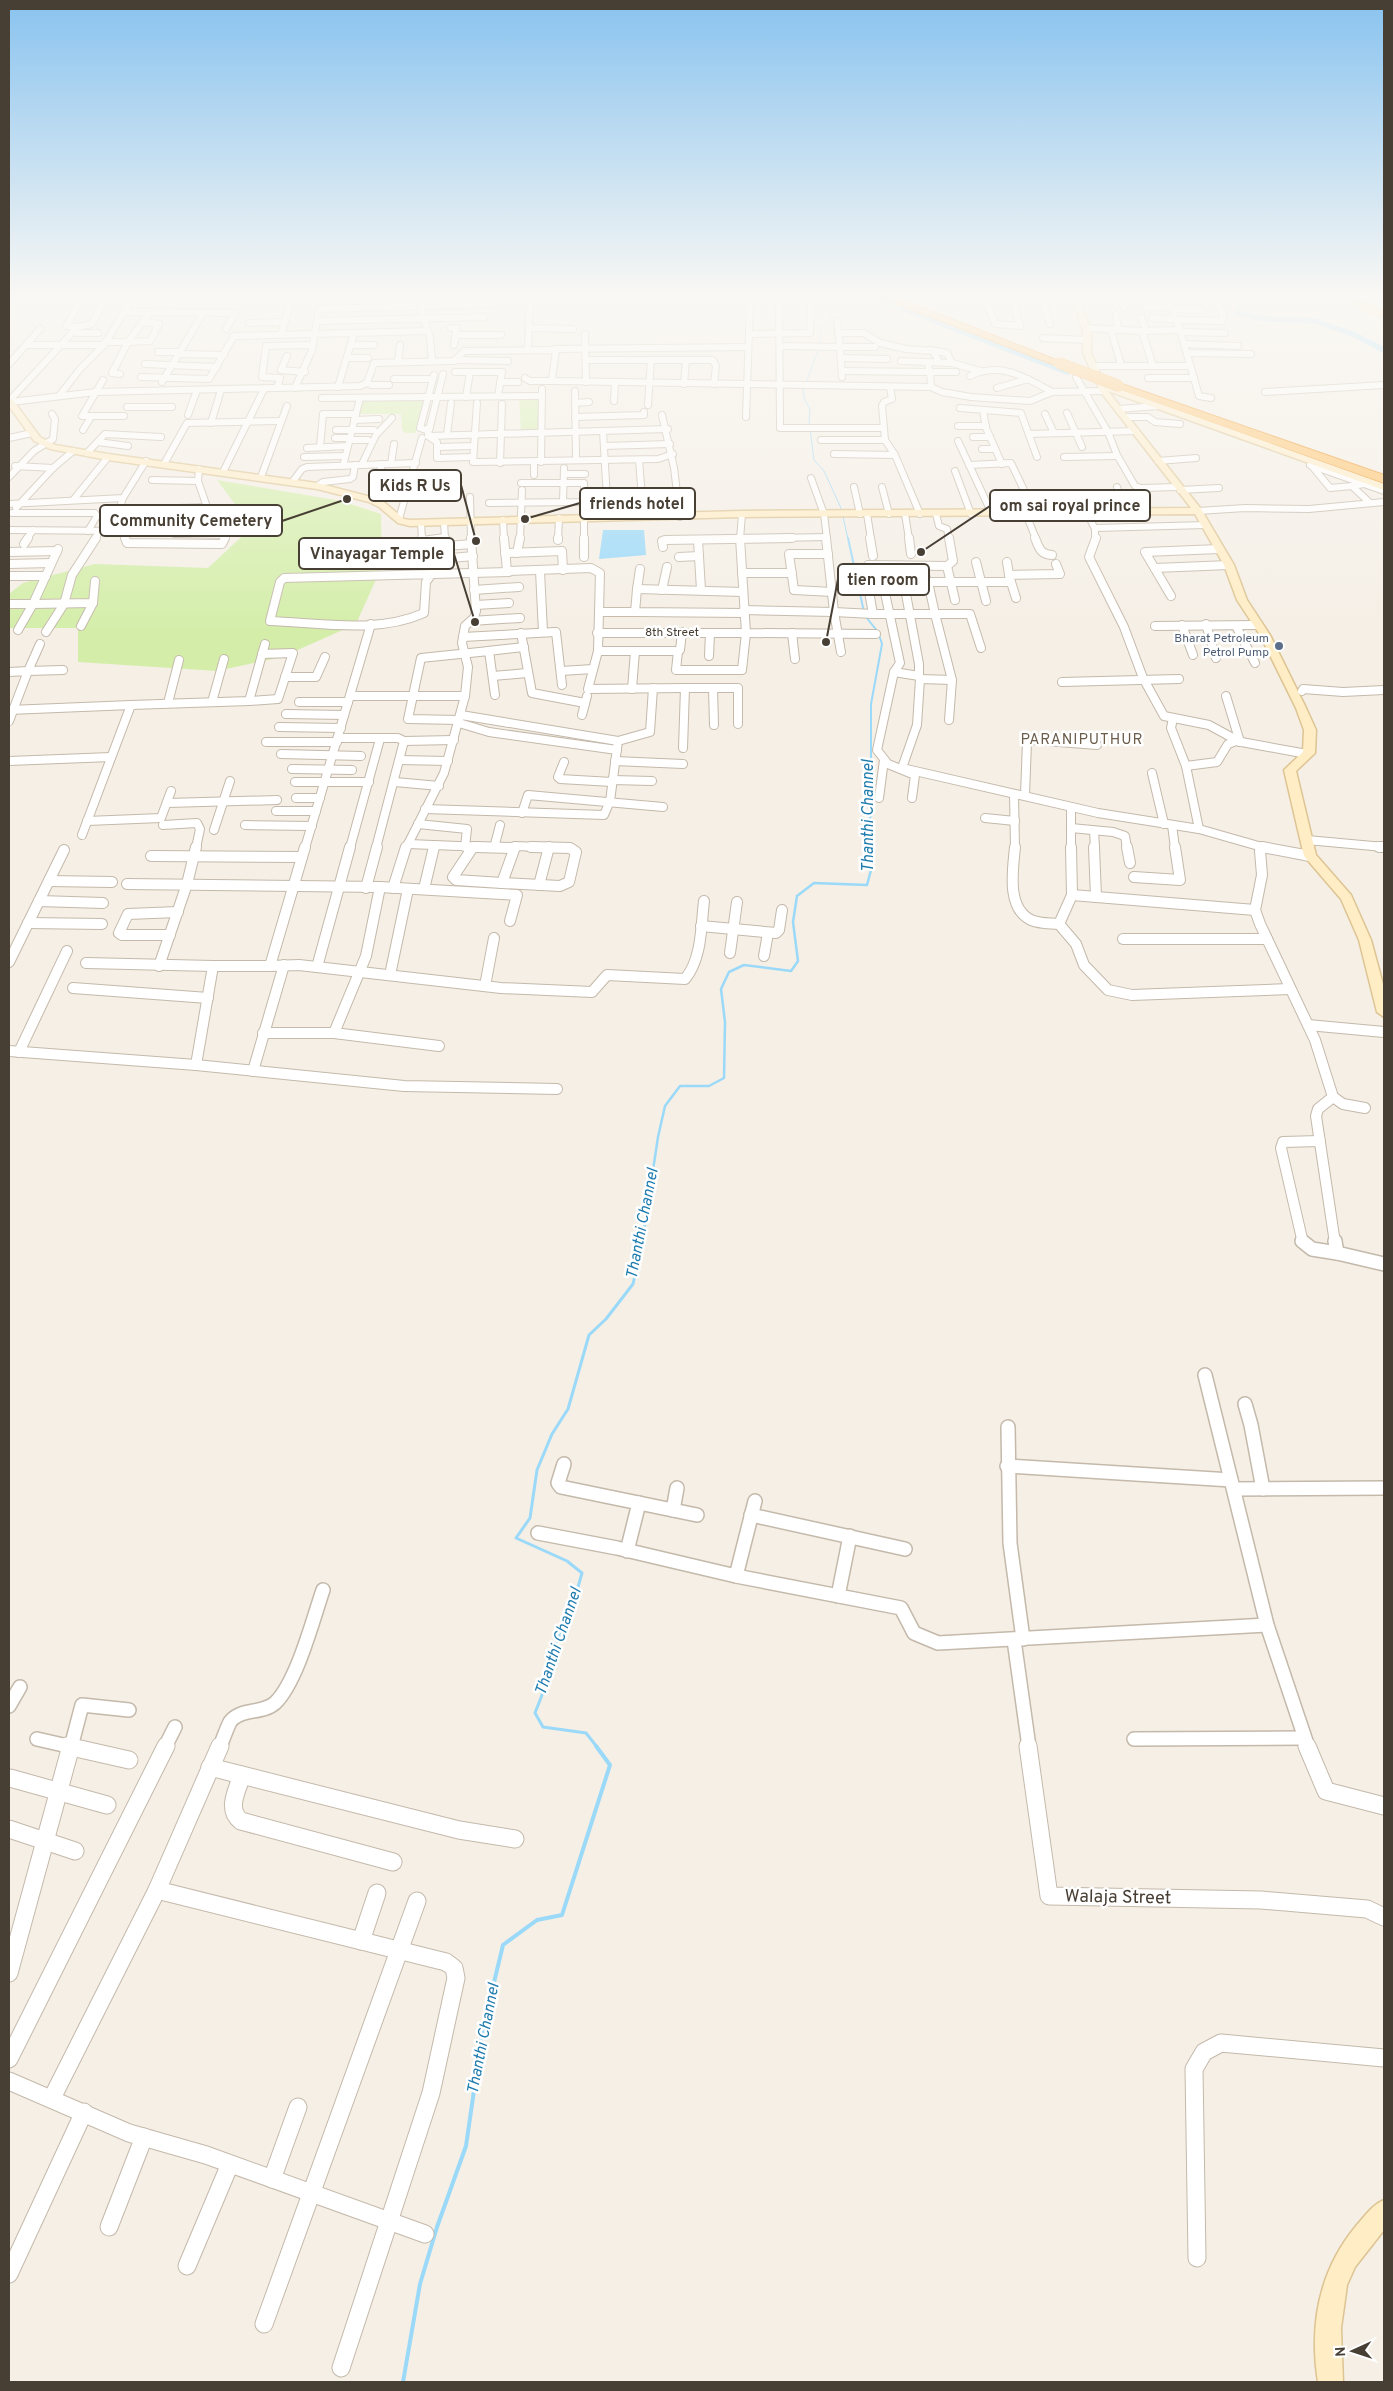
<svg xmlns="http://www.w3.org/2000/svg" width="1393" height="2391" viewBox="0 0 1393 2391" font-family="Overpass,sans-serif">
  <rect width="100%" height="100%" fill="#f5efe6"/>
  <g fill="#d4eeaa">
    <path d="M519,397L539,398V430L521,432Z"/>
    <path d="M362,400H424L415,433H406L402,430L401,414H359Z"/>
    <path d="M217,480L341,501L343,498L350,497L353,500L347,503L381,514L382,566L356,624L282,657L217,671L78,662V628H9V594L23,583L95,564L208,568L252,527Z"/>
  </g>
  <path fill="#9bd9f9" d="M603,530H644L646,555L599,559Z"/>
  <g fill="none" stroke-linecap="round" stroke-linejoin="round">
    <path stroke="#9bd9f9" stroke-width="1" d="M833,296L830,321L822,327L818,350L803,391L805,400L810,409L809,421L814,460L824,471L841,508L848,539"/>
    <g stroke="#9bd9f9" stroke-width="2">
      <path d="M848,538L864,612"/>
      <path d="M866,617L878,632L882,644L871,704V813L866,841L867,848"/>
    </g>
    <path stroke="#9bd9f9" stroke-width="2.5" d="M642,1243L658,1137L665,1106L680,1086H709L724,1078L725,1022L721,989L729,972L744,965L791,971L798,961L793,922L797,896L814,883L867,885L871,870L867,847"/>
    <path stroke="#9bd9f9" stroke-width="3" d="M597,1747L586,1733L543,1727L535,1713L542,1695L551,1654L572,1608L582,1573L567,1561L516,1538L530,1518L537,1470L552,1434L568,1409L589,1335L606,1319L633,1284L643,1241"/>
    <path stroke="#9bd9f9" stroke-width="4" d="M403,2382L420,2284L437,2227L466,2146L483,2028L503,1945L537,1920L562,1915L610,1765L596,1746"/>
    <g stroke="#9bd9f9" stroke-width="5.5">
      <path d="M870,296L1067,372"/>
      <path d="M1239,296L1238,313L1265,319L1315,321L1355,335L1384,350"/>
    </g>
    <defs>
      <g id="street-far4">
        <path d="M416,296L430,337L432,361"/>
        <path d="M779,296L780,428H883"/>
        <path d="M963,296L966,305"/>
        <path d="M984,296L995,324L1020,326L1011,296"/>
        <path d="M1041,296L1050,324"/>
        <path d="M1121,296L1124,308"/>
        <path d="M1167,296L1180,330L1199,396L1211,398"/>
        <path d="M1168,299H1187L1186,296"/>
        <path d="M1145,307L1170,308"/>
        <path d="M1171,309L1202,310"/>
        <path d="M123,312H150"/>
        <path d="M1116,315L1118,330"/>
        <path d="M1141,317L1146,330"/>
        <path d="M1152,318L1175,319"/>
        <path d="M1175,320L1222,321L1223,314L1215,296"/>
        <path d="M318,321L484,317"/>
        <path d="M249,323L284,322"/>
        <path d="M77,327L92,324L101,307"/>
        <path d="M451,328H457L454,345"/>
        <path d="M529,328L573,329"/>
        <path d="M1086,328L1142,331L1180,330"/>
        <path d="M1111,330L1121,365"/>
        <path d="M1142,331L1153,366"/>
        <path d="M1180,332L1225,333"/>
        <path d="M77,333H98"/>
        <path d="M838,333H864L880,343L906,349L933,351L939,362"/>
        <path d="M585,334L586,382"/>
        <path d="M749,334L810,333L811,297"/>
        <path d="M281,335L292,296"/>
        <path d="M456,335H501"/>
        <path d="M1043,338L1087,340"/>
        <path d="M105,342H128L150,312L235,313L226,329"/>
        <path d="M1184,344L1238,346"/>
        <path d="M27,345H61L77,327L66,326L82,299"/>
        <path d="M351,345H374"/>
        <path d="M781,346L840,347L837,321"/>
        <path d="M528,349L530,296"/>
        <path d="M555,349L748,347"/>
        <path d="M930,350L947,353L952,363"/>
        <path d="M158,352H180"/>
        <path d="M1187,353L1251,354"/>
        <path d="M179,354L224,355"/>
        <path d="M287,356L281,370L305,372"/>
        <path d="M347,358H368"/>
        <path d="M842,358L887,359"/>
        <path d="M457,360L508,361"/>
        <path d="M586,360H713L716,366L714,384"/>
        <path d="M901,361L952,363L980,371"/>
        <path d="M398,362L400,345"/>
        <path d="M9,364L40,329"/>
        <path d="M145,364L217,367"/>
        <path d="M928,365L930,372H956"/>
        <path d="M1092,366H1191"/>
        <path d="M842,371L930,372L931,387"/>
        <path d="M455,372H502L498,396"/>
        <path d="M120,374L112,373L128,342L150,341L159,324L143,322"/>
        <path d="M970,376C1000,361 1025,377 1052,392"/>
        <path d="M141,377L209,379L234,336L428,331"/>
        <path d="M842,377L840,347H875"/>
        <path d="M1076,377L1108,432L1117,455L1135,486L1141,488L1177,487"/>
        <path d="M525,378L530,381H555"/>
        <path d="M1148,378H1194"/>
        <path d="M394,379H433"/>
        <path d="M103,380L82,416H124"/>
        <path d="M162,382L203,313"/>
        <path d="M500,382H518"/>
        <path d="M684,384L686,360"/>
        <path d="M371,385H389"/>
        <path d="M338,387L354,333"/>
        <path d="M890,387L892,399L884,402L882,406L885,440L895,455L920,514"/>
        <path d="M277,388L280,378L262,377L266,346L311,345"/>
        <path d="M295,388L312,350L319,309L496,304L503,301V296"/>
        <path d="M997,388L1028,379"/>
        <path d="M575,391L576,456"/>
        <path d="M1265,392L1384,385"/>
        <path d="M59,396L80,369L104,345L134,296"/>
        <path d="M466,397L470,372"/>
        <path d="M322,398L542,396"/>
        <path d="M9,401L61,345H104"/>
        <path d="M614,401L615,382"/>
        <path d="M11,402L96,392L360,386L367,383L374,363L454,361L464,351L556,350L552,379L555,381L931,387L942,392L971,397L1030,401L1052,392L1104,391"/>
        <path d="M477,403L473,462L658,459L673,454"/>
        <path d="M575,403L589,402"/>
        <path d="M648,405L651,360"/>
        <path d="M127,407H172"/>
        <path d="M960,408L1021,413L1037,457"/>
        <path d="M1119,409L1157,406"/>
        <path d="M983,410L986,428L1002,464"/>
        <path d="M1067,413L1082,447"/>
        <path d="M1045,414L1054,433"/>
        <path d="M188,415L197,390"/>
        <path d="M662,415L674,468L680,517"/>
        <path d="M575,417L644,415V412"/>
        <path d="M746,417L750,302"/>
        <path d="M1126,417H1148L1155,422L1180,424"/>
        <path d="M354,420L379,419"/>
        <path d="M211,423L221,390"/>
        <path d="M958,426H986"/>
        <path d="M430,427L426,430L420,428L434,375"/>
        <path d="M83,430L91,417"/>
        <path d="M336,430H374"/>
        <path d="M603,431L607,499"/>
        <path d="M428,434L443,374"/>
        <path d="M1029,434L1136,431"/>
        <path d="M447,435L451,403"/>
        <path d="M428,436L668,429"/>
        <path d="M428,436L437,442V458L473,457"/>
        <path d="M973,437H990"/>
        <path d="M9,438L32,433"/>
        <path d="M335,438H350"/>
        <path d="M349,440H368"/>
        <path d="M821,440H885"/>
        <path d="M958,441L992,514"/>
        <path d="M98,442L128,446"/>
        <path d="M604,446L670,444"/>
        <path d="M320,447L323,414H356"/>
        <path d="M438,447L473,446"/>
        <path d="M307,448L348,446"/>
        <path d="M982,449H995"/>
        <path d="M87,453L105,434L161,437"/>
        <path d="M834,454L895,455"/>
        <path d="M304,457L345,456"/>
        <path d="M1064,457L1117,456"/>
        <path d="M639,460L642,498"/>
        <path d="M1158,461L1196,458"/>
        <path d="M534,462V475"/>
        <path d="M541,462L542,389"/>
        <path d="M500,463L502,404"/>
        <path d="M164,464L187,423L280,421"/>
        <path d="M362,464L376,435L392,418"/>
        <path d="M391,464L394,444"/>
        <path d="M969,465L1011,463L1035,513"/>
        <path d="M1310,465L1364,484L1352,486L1370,503"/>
        <path d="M15,466L53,468"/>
        <path d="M343,466L360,398"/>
        <path d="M1312,466L1330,488L1352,486"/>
        <path d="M199,469L198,481L207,507L231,523L224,539"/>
        <path d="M955,471L971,514"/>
        <path d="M223,472L264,389"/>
        <path d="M564,474H585"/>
        <path d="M9,477L34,451L53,439L55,419L52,414"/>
        <path d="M261,477L287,406"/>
        <path d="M811,478L824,514L827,539"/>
        <path d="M152,480L198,481"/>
        <path d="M293,481L302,469L307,467L416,463"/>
        <path d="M1364,484L1384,491"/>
        <path d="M317,486L323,482L350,479L353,477L355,465"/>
        <path d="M854,487L860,514"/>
        <path d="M882,487L889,514"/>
        <path d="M1117,487L1127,512"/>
        <path d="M376,489H409"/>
        <path d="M1180,490L1219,488"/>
        <path d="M470,497L471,539"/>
        <path d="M123,498L119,510L207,507"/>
        <path d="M74,499L108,457"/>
        <path d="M593,499L679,496"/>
        <path d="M372,500L382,464"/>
        <path d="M563,502L564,468"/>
        <path d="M489,503L580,502L584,499V483H521"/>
        <path d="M9,504L123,498L146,461"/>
        <path d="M16,508L53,468L73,451"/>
        <path d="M1198,511L1245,508L1309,509L1384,502"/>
        <path d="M12,513H95L97,516L88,531"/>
        <path d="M1087,513L1095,529V539"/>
        <path d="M867,514L871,539"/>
        <path d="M905,514L909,539"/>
        <path d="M936,514L939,526L947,529L949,539"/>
        <path d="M1026,514L1036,539"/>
        <path d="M200,519H223"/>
        <path d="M399,519L422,438"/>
        <path d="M584,519V539"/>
        <path d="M503,520L504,539"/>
        <path d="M444,522L445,539"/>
        <path d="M421,523L422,539"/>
        <path d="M1095,528L1206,525"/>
        <path d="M9,530L122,531L176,524"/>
        <path d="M122,531L125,539"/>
        <path d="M175,534L226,535"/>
        <path d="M27,539L33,530"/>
        <path d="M95,539L100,531"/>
        <path d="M520,539L522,490"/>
        <path d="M558,539L559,518"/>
        <path d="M725,539L826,537"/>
        <path d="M740,539L742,514"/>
      </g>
      <g id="street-far3">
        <path d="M125,538L127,543L222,544L225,538"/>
        <path d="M422,538V541L445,538"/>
        <path d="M504,538L507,571L591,568L600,573L598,651L588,689L685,688"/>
        <path d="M584,538V557"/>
        <path d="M740,538L746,633L876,634"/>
        <path d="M826,538L834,612L873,614L868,586"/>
        <path d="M870,538L873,556"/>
        <path d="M909,538L911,554"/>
        <path d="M1035,538C1039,548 1040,554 1052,555"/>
        <path d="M1096,538L1089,557L1124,627L1143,678L1164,716L1209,725L1240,742"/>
        <path d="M558,540V538"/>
        <path d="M698,540L701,590"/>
        <path d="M24,544L28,538"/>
        <path d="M434,547L472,544"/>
        <path d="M663,547L662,541L665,540L792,538"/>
        <path d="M9,552L57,551"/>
        <path d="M505,553L562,551L563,570"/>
        <path d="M517,553L520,538"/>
        <path d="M828,554H789L794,590L833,592"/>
        <path d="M679,557L699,556"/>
        <path d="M430,560L473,556"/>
        <path d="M976,562L986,601"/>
        <path d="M1007,562L1009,575"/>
        <path d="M9,564L51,563"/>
        <path d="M868,565L947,566L955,600"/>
        <path d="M947,566L953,561L949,538"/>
        <path d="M1155,568L1229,565"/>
        <path d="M540,571L543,632"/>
        <path d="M742,573H792"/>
        <path d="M431,575L426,582L424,613C377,634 320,623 270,621L280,582L284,578L509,572"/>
        <path d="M9,576H46"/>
        <path d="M904,577H884L882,579L900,663L894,672L919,676L920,679"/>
        <path d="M1011,582L1016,598"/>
        <path d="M637,589L640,569"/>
        <path d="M474,590L519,587"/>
        <path d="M662,590L667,567"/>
        <path d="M743,592L637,589L635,612L744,613"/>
        <path d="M1171,596L1145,552L1219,549"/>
        <path d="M9,604H33L58,549"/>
        <path d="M476,605L509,603"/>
        <path d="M744,610L834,612L841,652"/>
        <path d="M599,612H635"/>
        <path d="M873,614H935L928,582H1011L1009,575L1060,574L1056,564"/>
        <path d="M471,621L520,618"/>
        <path d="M1206,624L1216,658"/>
        <path d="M1182,625L1193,655"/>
        <path d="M81,626L93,603"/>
        <path d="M1155,626L1256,625"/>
        <path d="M1236,626L1255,663"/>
        <path d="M18,630L33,604L93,603L95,581"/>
        <path d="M46,632L64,604L72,575L96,538"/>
        <path d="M521,633L532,693L585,703"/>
        <path d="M597,633H746L742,670H676L678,651"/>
        <path d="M792,633L795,659"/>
        <path d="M463,637L556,632L562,685"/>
        <path d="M40,644L28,671L63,670"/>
        <path d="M981,648L970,614H935L952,680L920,679L917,725L902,768L1098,813L1199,829L1262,847"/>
        <path d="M488,651L524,647"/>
        <path d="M598,651H678L680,650L682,632"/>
        <path d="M709,656L710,633"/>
        <path d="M561,671L593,669"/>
        <path d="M9,672L28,671L9,721"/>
        <path d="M894,672L877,750L888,764L915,775L912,798"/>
        <path d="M493,676L527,673"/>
        <path d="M919,676V664L903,578L925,576L928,582"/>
        <path d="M285,677H316L325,657"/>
        <path d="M1062,682L1179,679"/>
        <path d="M713,688L714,725"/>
        <path d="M632,689L635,651"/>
        <path d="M1302,691L1303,689L1343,692L1384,690"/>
        <path d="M350,696H465"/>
        <path d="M1226,696L1240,742"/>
        <path d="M249,701L278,699L293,653L262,654"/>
        <path d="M212,702L224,659"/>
        <path d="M299,702H348"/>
        <path d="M168,703L179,660"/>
        <path d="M131,705L249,701L265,644"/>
        <path d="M9,710L131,705L82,835"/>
        <path d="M286,714L344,715"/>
        <path d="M461,715L618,741"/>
        <path d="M582,715L587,696"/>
        <path d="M1173,718L1171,728L1186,766L1199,829"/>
        <path d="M459,720L408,719L421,658L489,651L495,695"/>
        <path d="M949,720L952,680"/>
        <path d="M459,723L489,732L617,750"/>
        <path d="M279,727L341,728"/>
        <path d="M338,738H398L404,741L376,848"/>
        <path d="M404,741L454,740"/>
        <path d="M266,742H337"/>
        <path d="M683,748L685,688H738V724"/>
        <path d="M281,754L361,756"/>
        <path d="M400,760L448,761"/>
        <path d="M9,761L111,757"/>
        <path d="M615,761L683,764"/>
        <path d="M564,762L558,777L560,779L612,782"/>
        <path d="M1186,766L1217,762L1228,744L1236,741L1307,754"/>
        <path d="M292,769L352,770"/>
        <path d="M1152,773L1164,824"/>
        <path d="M612,780L652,781"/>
        <path d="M295,782H369"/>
        <path d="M395,782L439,786"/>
        <path d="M1014,794L1015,848"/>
        <path d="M1025,795L1027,742L1033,740L1097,745"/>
        <path d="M296,798H320"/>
        <path d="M879,798L884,760"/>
        <path d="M167,803L277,800"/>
        <path d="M1071,807V848"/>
        <path d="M425,809L604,815L610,801L618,741L650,732L653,688"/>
        <path d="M276,811H316"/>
        <path d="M522,813L528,795L663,807"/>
        <path d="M985,818L1015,821"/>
        <path d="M87,821L161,818L171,791"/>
        <path d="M418,824L467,829L465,847"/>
        <path d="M163,825L197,823L200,829L196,848"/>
        <path d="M245,825L312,826"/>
        <path d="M1172,825L1175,848"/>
        <path d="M1071,828L1113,832L1125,836L1127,848"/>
        <path d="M214,830L230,781"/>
        <path d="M1094,831L1095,848"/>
        <path d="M1307,840L1384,847"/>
        <path d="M408,844L509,848"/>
        <path d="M305,848L371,624"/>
        <path d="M350,848L380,739"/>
        <path d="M406,848L444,773L465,696L468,667L462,643L465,626L474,618L476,611L471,538"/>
        <path d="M433,848L434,845"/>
        <path d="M494,848L500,825"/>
        <path d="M514,848L515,846L565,848"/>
        <path d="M1262,848H1266"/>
      </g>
      <g id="street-far2">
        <path d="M473,847L453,877L456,880L502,883"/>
        <path d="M476,847L513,848"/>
        <path d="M1015,847C1013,869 1006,908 1031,920C1040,924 1050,923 1059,924L1072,895"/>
        <path d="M1071,847L1072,895L1255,910"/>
        <path d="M1094,847L1096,897"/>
        <path d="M1127,847L1130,863"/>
        <path d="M1379,847H1384"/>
        <path d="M151,856L302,857"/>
        <path d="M1310,856L1262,847L1260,851L1262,875L1255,910L1260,924L1315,1040L1333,1097L1343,1104L1365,1108"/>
        <path d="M1134,877L1180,880L1175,847"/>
        <path d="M49,881L112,882"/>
        <path d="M502,883L560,886L569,882L576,852L570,848L531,847"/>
        <path d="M502,883L515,847"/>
        <path d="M127,884L380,887L517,895L510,921"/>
        <path d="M539,885L549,847"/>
        <path d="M366,888L377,847"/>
        <path d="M393,888L406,847"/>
        <path d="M424,889L434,847"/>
        <path d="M39,901L103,903"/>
        <path d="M28,923L102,924"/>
        <path d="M1059,924L1076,944L1084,965L1108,990L1132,995L1290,989"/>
        <path d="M701,926L776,933L779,930L782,910"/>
        <path d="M170,935H122L119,933L128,914L178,912"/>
        <path d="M1123,939H1267"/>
        <path d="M730,953L737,902"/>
        <path d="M764,956L768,933"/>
        <path d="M9,962L64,850"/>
        <path d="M86,963L213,966"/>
        <path d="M159,966L187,884L196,847"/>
        <path d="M270,966L299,965L501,988L592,992L607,975L685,979C702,959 701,926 704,901"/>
        <path d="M317,967L350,847"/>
        <path d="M390,975L408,889"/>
        <path d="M485,986L494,938"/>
        <path d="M73,988L208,998"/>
        <path d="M1308,1025L1384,1032"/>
        <path d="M263,1033H334L439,1046"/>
        <path d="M334,1033L366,956L380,887"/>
        <path d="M9,1051L196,1065L213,966H270L305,847"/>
        <path d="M19,1052L67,951"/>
        <path d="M196,1065L404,1086L557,1089"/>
        <path d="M253,1071L284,965"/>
        <path d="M1333,1097L1318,1109L1316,1116L1335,1243"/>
        <path d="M1303,1243L1281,1148L1283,1142L1320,1141"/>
      </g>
      <g id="street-far1">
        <path d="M1302,1241L1312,1249L1337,1253"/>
        <path d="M1335,1241L1337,1253L1384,1264"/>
        <path d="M1205,1375L1267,1625L1308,1747"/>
        <path d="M1245,1404L1251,1425L1263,1489"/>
        <path d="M1008,1427L1010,1543L1023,1639"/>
        <path d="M564,1464L558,1483L561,1487L697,1515"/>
        <path d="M1007,1466L1231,1480"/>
        <path d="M1234,1489L1384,1488"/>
        <path d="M673,1510L677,1488"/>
        <path d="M751,1515L905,1549"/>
        <path d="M538,1533L617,1548L736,1576L901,1608L914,1633L938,1643L1267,1625"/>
        <path d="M627,1551L639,1503"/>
        <path d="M736,1576L755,1501"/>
        <path d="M838,1596L850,1536"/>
        <path d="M1014,1640L1029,1747"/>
        <path d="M9,1706L20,1687"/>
        <path d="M37,1739L72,1747"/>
        <path d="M1134,1739L1304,1738"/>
        <path d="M71,1747L82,1705L129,1710"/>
        <path d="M165,1747L175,1727"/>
        <path d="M220,1747C223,1739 226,1730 230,1722C240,1708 263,1714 275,1703C297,1682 313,1619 323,1590"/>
      </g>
      <g id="street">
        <path d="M67,1746L129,1760"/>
        <path d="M1028,1746L1049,1896L1261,1900L1367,1909L1384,1917"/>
        <path d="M1307,1746L1326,1791L1384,1806"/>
        <path d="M210,1767L459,1830L515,1839"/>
        <path d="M242,1775C237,1791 226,1809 241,1821L393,1862"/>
        <path d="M10,1778L107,1805"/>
        <path d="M9,1829L75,1851"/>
        <path d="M157,1890L446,1962L454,1968L456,1978L431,2093L341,2368"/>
        <path d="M361,1941L377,1893"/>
        <path d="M9,1973L71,1746"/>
        <path d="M9,2059L166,1746"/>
        <path d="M9,2081L129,2133L206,2155L425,2234"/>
        <path d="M52,2098L157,1890L220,1746"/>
        <path d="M272,2179L298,2107"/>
        <path d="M109,2227L144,2137"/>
        <path d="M1197,2258L1194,2069L1204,2052L1221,2043L1384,2058"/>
        <path d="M187,2266L230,2164"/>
        <path d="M9,2274L84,2112"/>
        <path d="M264,2324L417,1901"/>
      </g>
      <g id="secondary">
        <path d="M1071,296H1079L1091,332V353L1105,384L1384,484V490L1381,489L1108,391L1201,509L1234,565L1247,600L1270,635L1306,708L1316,730L1315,753L1296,771L1316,855L1351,895L1371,940L1384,988V1017L1377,1012L1359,940L1341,899L1304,856L1284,770L1303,752L1304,730L1296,708L1260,635L1237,600L1224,565L1195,514L742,517L410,526L398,523L379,507L369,502L317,489L108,460L50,449L34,441L9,406V399H12L40,437L55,445L108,454L317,483L375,498L385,503L404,519L410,520L742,511L1191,508L1100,391L1083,353V332Z"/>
        <path d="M1384,2200V2230L1355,2267L1347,2285L1341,2328L1343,2382H1318C1309,2325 1319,2271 1356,2226C1365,2216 1372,2205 1384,2200Z"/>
      </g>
      <path id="primary" d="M1338,296H1350L1384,312V318Z"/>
      <g id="highway">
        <path d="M877,296H892L1064,363L1063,365H1055Z"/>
        <path d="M1119,383L1384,475V483L1115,388V384Z"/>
      </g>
    </defs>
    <use href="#street-far4" stroke="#c4b9aa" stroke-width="8"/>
    <use href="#street-far3" stroke="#c4b9aa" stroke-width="10"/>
    <use href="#street-far2" stroke="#c4b9aa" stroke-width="12"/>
    <use href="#street-far1" stroke="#c4b9aa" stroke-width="16"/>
    <use href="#street" stroke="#c4b9aa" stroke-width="19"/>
    <use href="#secondary" stroke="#ddc492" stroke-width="3"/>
    <use href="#primary" stroke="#f1b957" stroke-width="2"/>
    <use href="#highway" stroke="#ef9725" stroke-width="2"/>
    <use href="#street-far4" stroke="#fff" stroke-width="6"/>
    <use href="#street-far3" stroke="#fff" stroke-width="8"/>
    <use href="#street-far2" stroke="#fff" stroke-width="10"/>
    <use href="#street-far1" stroke="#fff" stroke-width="13"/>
    <use href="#street" stroke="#fff" stroke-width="17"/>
    <use href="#secondary" fill="#ffedc6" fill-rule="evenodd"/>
    <use href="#primary" fill="#ffda95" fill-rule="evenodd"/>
    <use href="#highway" fill="#ffc267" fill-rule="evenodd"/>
    <defs>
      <path id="highway-bridge" d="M1059,363L1119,386"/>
    </defs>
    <use href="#highway-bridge" stroke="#ef9725" stroke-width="12" stroke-linecap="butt"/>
    <use href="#highway-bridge" stroke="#ffc267" stroke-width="11"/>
  </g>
  <linearGradient id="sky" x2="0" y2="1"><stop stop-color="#89c3ef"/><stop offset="0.47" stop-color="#faf8f4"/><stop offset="1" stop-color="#faf8f4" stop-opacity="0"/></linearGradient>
  <rect width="1393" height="631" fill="url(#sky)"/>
  <circle fill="#5c6f8a" stroke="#fff" stroke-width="2" cx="1279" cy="646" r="5"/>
  <g text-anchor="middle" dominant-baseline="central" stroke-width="5" stroke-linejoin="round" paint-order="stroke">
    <g font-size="12" fill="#483f34" stroke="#fff">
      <text x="672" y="633">8th Street</text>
    </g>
    <g font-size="12" fill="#4e5e75" stroke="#fff" text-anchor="end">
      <text x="1269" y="639">Bharat Petroleum<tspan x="1269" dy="14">Petrol Pump</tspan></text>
    </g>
    <g font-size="15" letter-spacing="1" fill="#6c5c4a" stroke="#fff">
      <text x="1082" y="740">PARANIPUTHUR</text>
    </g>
    <g font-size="16" font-style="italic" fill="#1f7caf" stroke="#fff">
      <text transform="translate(869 816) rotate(-90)">Thanthi Channel</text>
      <text transform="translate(643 1224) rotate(-79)">Thanthi Channel</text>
      <text transform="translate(559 1642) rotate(-71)">Thanthi Channel</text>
      <text transform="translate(484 2039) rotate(-79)">Thanthi Channel</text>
    </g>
    <g font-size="18" fill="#483f34" stroke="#fff">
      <text transform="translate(1118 1898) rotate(1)">Walaja Street</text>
    </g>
  </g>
  <path fill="none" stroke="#483f34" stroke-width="2" d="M476 541L461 485M525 519L580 503M921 552L990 506M347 499L282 521M475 622L454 554M826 642L838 579"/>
  <g fill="#483f34" stroke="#fff" stroke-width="2">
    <circle cx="476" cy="541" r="5"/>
    <circle cx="525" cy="519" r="5"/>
    <circle cx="921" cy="552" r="5"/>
    <circle cx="347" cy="499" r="5"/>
    <circle cx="475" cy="622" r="5"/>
    <circle cx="826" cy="642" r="5"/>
  </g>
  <g fill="#fff" stroke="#483f34" stroke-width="2">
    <rect x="369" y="470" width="92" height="31" rx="5"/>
    <rect x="580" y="488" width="115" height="31" rx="5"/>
    <rect x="990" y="490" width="160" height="31" rx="5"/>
    <rect x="100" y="505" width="182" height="31" rx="5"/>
    <rect x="299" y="538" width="155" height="31" rx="5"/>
    <rect x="838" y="564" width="91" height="31" rx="5"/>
  </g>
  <g font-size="16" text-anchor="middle" font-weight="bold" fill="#483f34">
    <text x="415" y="491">Kids R Us</text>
    <text x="637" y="509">friends hotel</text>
    <text x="1070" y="511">om sai royal prince</text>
    <text x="191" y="526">Community Cemetery</text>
    <text x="377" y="559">Vinayagar Temple</text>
    <text x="883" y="585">tien room</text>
  </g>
  <rect width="1393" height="2391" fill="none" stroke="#483f34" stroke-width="20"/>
  <g transform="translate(1353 2351) rotate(267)" stroke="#ffffff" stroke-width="4" paint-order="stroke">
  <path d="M0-4L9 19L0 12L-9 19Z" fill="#483f34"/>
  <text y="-8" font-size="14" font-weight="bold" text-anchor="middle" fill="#483f34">N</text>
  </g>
</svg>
